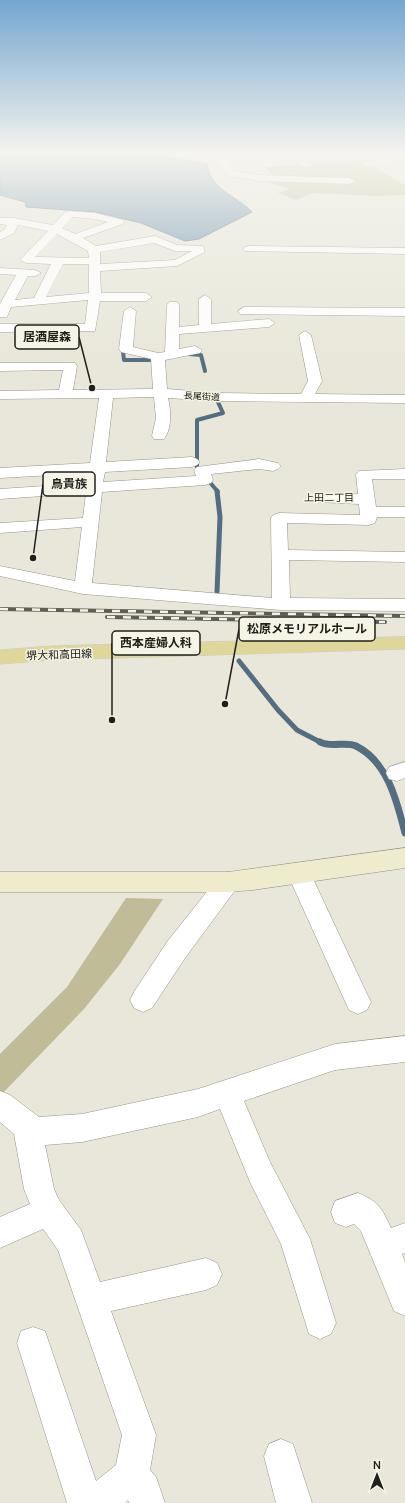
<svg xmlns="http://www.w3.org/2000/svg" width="405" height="1503" viewBox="0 0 405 1503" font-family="Manrope,'Noto Sans JP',sans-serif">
  <rect width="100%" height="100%" fill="#e8e7d9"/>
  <g fill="#c0bc97">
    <path d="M361,160L405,185V195L376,196L313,193L296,200L278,193L289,189L265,181L275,178L265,167Z"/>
    <path d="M126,898L163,899L120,964L84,1009L0,1096V1054L67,987Z"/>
  </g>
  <path fill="#6a90ad" stroke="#546e81" d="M0,153H152L207,164C210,189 235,195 252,212L199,239L185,241L141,223L96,212L26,207L25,202L0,195Z"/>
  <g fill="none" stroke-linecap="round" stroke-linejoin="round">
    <g stroke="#546e81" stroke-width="4">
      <path d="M123,352L124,360H152"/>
      <path d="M189,354L201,355L205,371"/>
      <path d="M217,400L223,413L197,420V467L218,492"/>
    </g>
    <g stroke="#546e81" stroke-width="5">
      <path d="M217,491L220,517L217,592"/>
      <path d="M239,661L278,710L297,730L322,743"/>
    </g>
    <path stroke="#546e81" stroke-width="7" d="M320,742C331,748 346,741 356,746C388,762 397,802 405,833"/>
    <defs>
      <g id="street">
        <path d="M207,153C221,153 225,159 233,171L260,175L350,178L355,181L350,184L260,181L230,176L227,175L220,165Z"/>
        <path d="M286,153H296L311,165L309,167H303Z"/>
        <path d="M324,153H334L339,158L334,161Z"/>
        <path d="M398,157L401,158V162L367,167L362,164L367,161Z"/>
        <path d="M69,211L95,213L123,220L124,222L123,224L83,238L96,246L155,236L177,245L203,246L205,252L177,266L100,271L101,293H146L152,297L146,301H100L95,331L0,332V324H85L88,300L11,307L7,317H0V304L16,275L0,274V268L35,270L41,273L35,276H28L15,300L34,298L51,264L26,263L20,260L48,231L18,225L14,233L0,240V232L5,229L7,225L0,224V218H14L53,225L65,212ZM72,217L95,219L108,222L75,234L62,228ZM57,234L88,251L89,258L35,257ZM154,243L175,251H192L175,260L100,264V252ZM63,264H89V293L46,297Z"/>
        <path d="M249,246L405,248V254L245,251L243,249L245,247Z"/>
        <path d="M205,295L211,299V324L269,319L275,323L269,327L179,334V349L195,346L202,350L200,353L165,360L167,389L216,393L301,394L308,381L299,335L305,331L311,335L322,381L315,394L405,395V403L216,401L168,398C171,410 172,429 164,439H154L152,436L156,418L154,397L113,398L106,462L192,457L197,459L200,462L197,465L192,467L105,472L103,482L196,476L194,470L197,467L259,459L278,463L281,466L278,469L273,471L259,469L211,474L213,480L211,483L205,485L102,492L92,583L272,598L271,518L273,515L279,513L360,515L359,504L319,502L317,499L319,496L358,494L356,474L359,471L405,469V479H372L376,507H405V517H377L375,523L369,525L287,523L288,550L405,552V562L289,560L290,598L405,599V611L281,610L83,594L0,576V566L75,581L82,527L0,533V523L83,518L86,493L0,499V489L88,483L89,473L0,478V468L90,463L99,398L0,399V391L59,390L63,370L0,371V363H75L77,366L73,390L153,389L151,359L121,352L119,349L124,311L130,307L136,311L133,347L158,353L165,352L167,305L169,302H177L179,305V327L199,325V299Z"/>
        <path d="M244,307L405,308V316L240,314L238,311Z"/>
        <path d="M405,762V778L397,781L389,779L386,773L389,767Z"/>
        <path d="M299,863L307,866L367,994L371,1002L367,1010L358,1014L349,1010L287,873L291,866Z"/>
        <path d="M228,872L236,875L240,882L236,889L185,958L152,1008L143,1012L134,1008L130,1000L134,992L167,942L220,875Z"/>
        <path d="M405,1036V1062L335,1070L244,1101L270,1162L310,1239L336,1323L331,1334L320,1339L309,1334L281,1244L250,1182L220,1109L198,1117L82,1142L45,1145L54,1189L59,1200L81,1230L100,1282L206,1258L217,1263L222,1274L217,1285L206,1290L111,1311L156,1435L150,1470L156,1477L165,1503H129L128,1500L125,1503H67L17,1343L21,1331L33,1327L45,1331L96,1481L116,1465L122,1435L58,1250L43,1229L0,1248V1217L30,1204L24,1189L14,1134L0,1122V1091L10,1095L39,1117L82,1114L198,1089L335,1044Z"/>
        <path d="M358,1193C378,1201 382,1208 391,1228L405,1223V1253L402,1254L405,1262V1316L394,1311L361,1231L354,1224L346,1227L335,1223L331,1212L335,1201Z"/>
        <path d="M281,1439L293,1444L312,1503H276L264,1456L269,1444Z"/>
      </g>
      <path id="secondary" d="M405,848V868L253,890L228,892H0V872H228Z"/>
      <path id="primary" d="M405,637V649L52,660L0,664V650L52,646Z"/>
    </defs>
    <use href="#street" stroke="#969488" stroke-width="1"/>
    <use href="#secondary" stroke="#969488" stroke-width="1"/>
    <use href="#primary" stroke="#c9c9c8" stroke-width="1"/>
    <use href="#street" fill="#fff" fill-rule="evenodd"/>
    <use href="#secondary" fill="#efebcd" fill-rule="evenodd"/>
    <use href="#primary" fill="#dfd79a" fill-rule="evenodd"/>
    <defs>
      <g id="rail">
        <path d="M0,609L405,616"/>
        <path d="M107,617L385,622"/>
      </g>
    </defs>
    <use href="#rail" stroke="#5e5d56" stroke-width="4"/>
    <use href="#rail" stroke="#f5f4e6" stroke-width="2.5" stroke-dasharray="8" stroke-linecap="butt"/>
  </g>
  <linearGradient id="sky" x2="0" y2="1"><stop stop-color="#75a6d0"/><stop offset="0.42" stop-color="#f5f4ee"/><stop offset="1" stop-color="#f5f4ee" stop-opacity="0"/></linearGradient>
  <rect width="405" height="364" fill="url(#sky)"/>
  <g text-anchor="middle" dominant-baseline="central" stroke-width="3" stroke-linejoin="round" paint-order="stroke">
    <g font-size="9" fill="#20201b" stroke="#f5f4e6">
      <text transform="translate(202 396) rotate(3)">長尾街道</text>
    </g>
    <g font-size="10" fill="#20201b" stroke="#f5f4e6">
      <text x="329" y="497">上田二丁目</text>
    </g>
    <g font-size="11" fill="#20201b" stroke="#f5f4e6">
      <text transform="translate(59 654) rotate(-2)">堺大和高田線</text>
    </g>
  </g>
  <path fill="none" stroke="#20201b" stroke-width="1.5" d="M92 388L79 337M33 558L43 484M225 704L239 629M112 720L112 643"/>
  <g fill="#20201b" stroke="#f5f4e6" stroke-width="1.5">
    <circle cx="92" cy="388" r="4"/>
    <circle cx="33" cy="558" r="4"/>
    <circle cx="225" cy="704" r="4"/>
    <circle cx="112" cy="720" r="4"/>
  </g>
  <g fill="#f5f4e6" stroke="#20201b" stroke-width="1.5">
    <rect x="15" y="325" width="64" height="24" rx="4"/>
    <rect x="43" y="472" width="52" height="24" rx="4"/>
    <rect x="239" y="617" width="136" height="24" rx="4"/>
    <rect x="112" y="631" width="88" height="24" rx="4"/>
  </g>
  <g font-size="12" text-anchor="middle" font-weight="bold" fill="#20201b">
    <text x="47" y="341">居酒屋森</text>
    <text x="69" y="488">鳥貴族</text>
    <text x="307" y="633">松原メモリアルホール</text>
    <text x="156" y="647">西本産婦人科</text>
  </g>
  <g transform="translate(377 1475)" stroke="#f5f4e6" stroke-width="3" paint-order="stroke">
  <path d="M0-3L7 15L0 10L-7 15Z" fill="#20201b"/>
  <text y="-6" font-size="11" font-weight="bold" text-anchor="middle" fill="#20201b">N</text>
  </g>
</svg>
